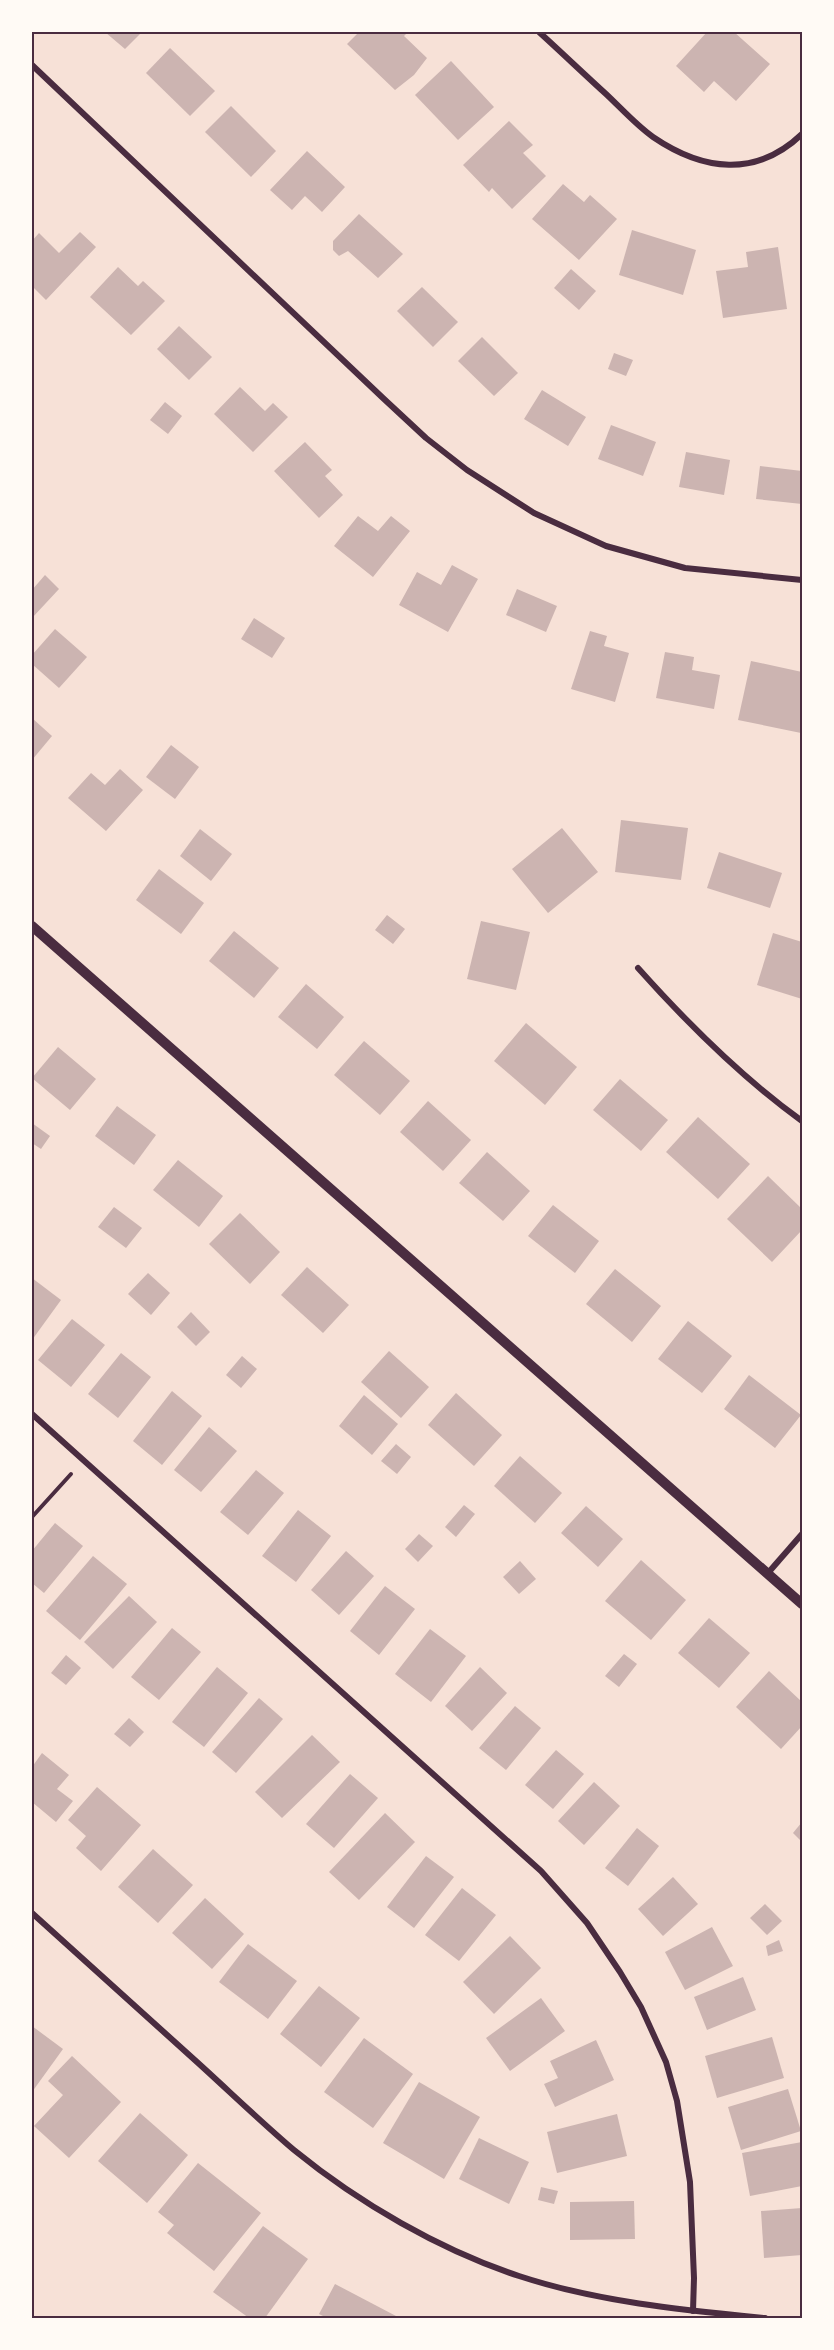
<svg xmlns="http://www.w3.org/2000/svg" width="834" height="2350" viewBox="0 0 834 2350" font-family="Arial,sans-serif">
  <rect width="100%" height="100%" fill="#f7e1d7"/>
  <g fill="#ccb4b1">
    <path d="M105,32H142L125,49Z"/>
    <path d="M359,32H408L404,36L427,58L414,75L395,90L347,44Z"/>
    <path d="M707,32H734L770,64L736,101L714,81L704,92L676,66Z"/>
    <path d="M170,48L215,91L190,116L146,73Z"/>
    <path d="M451,61L494,107L458,140L415,95Z"/>
    <path d="M231,106L276,151L251,177L205,132Z"/>
    <path d="M509,121L533,145L523,153L546,176L512,209L492,188L489,192L463,165Z"/>
    <path d="M307,151L345,187L322,212L305,196L292,210L270,190Z"/>
    <path d="M563,184L584,202L590,195L617,219L579,260L532,219Z"/>
    <path d="M359,214L403,254L378,278L348,251L339,256L333,250V241Z"/>
    <path d="M632,230L696,250L683,295L619,275Z"/>
    <path d="M80,232L96,247L46,300L32,286V241L39,233L59,253Z"/>
    <path d="M778,247L787,309L723,318L716,271L748,267L746,252Z"/>
    <path d="M118,267L138,286L143,281L165,301L131,335L90,297Z"/>
    <path d="M571,269L596,291L579,310L554,288Z"/>
    <path d="M422,287L458,322L433,347L397,311Z"/>
    <path d="M179,326L212,357L189,380L157,349Z"/>
    <path d="M482,337L518,373L494,396L458,361Z"/>
    <path d="M614,353L633,360L626,376L608,369Z"/>
    <path d="M240,387L265,411L273,403L288,417L253,452L214,414Z"/>
    <path d="M542,390L586,417L568,446L524,419Z"/>
    <path d="M165,402L182,416L168,434L150,420Z"/>
    <path d="M611,425L656,442L643,476L598,459Z"/>
    <path d="M305,442L332,470L325,476L343,495L319,518L274,471Z"/>
    <path d="M686,452L730,460L724,495L679,487Z"/>
    <path d="M760,466L802,471V504L756,499Z"/>
    <path d="M358,516L378,531L391,516L410,531L373,577L334,546Z"/>
    <path d="M452,565L478,579L448,632L399,605L417,572L441,585Z"/>
    <path d="M45,575L59,589L32,618V590Z"/>
    <path d="M517,589L557,606L546,632L506,615Z"/>
    <path d="M254,618L285,638L272,658L241,639Z"/>
    <path d="M55,629L87,657L59,688L32,664V655Z"/>
    <path d="M590,631L607,636L604,646L629,653L615,702L571,689Z"/>
    <path d="M665,652L694,657L692,670L720,675L714,709L656,698Z"/>
    <path d="M751,661L802,672L801,733L738,720Z"/>
    <path d="M32,718L52,736L32,760Z"/>
    <path d="M171,745L199,767L175,799L146,777Z"/>
    <path d="M120,769L143,790L106,831L68,798L91,773L105,785Z"/>
    <path d="M621,820L688,828L681,880L615,872Z"/>
    <path d="M562,828L598,872L548,913L512,869Z"/>
    <path d="M200,829L232,854L211,881L180,856Z"/>
    <path d="M719,852L782,873L770,908L707,888Z"/>
    <path d="M159,869L204,903L181,934L136,900Z"/>
    <path d="M387,915L405,929L393,944L375,930Z"/>
    <path d="M481,921L530,932L516,990L467,979Z"/>
    <path d="M234,931L279,968L254,998L209,961Z"/>
    <path d="M773,933L802,942V999L757,985Z"/>
    <path d="M306,984L344,1017L317,1049L278,1017Z"/>
    <path d="M526,1023L577,1067L545,1105L494,1061Z"/>
    <path d="M364,1041L410,1081L380,1115L334,1075Z"/>
    <path d="M58,1047L96,1079L70,1110L32,1078Z"/>
    <path d="M620,1079L668,1120L641,1151L593,1110Z"/>
    <path d="M428,1101L471,1140L443,1171L400,1132Z"/>
    <path d="M117,1106L156,1135L134,1165L95,1136Z"/>
    <path d="M698,1117L750,1164L718,1199L666,1152Z"/>
    <path d="M32,1123L50,1136L41,1149L32,1143Z"/>
    <path d="M487,1152L530,1191L503,1221L459,1183Z"/>
    <path d="M178,1160L223,1196L199,1227L153,1190Z"/>
    <path d="M768,1176L802,1209V1230L772,1262L727,1219Z"/>
    <path d="M553,1205L599,1241L575,1273L528,1236Z"/>
    <path d="M114,1207L142,1228L126,1248L98,1227Z"/>
    <path d="M240,1213L280,1252L250,1284L209,1244Z"/>
    <path d="M307,1267L349,1305L323,1333L281,1295Z"/>
    <path d="M615,1269L661,1306L632,1342L586,1304Z"/>
    <path d="M148,1273L170,1293L151,1315L128,1294Z"/>
    <path d="M32,1278L61,1300L32,1340Z"/>
    <path d="M191,1312L210,1332L196,1346L177,1327Z"/>
    <path d="M72,1319L105,1345L71,1387L38,1360Z"/>
    <path d="M688,1321L732,1356L702,1393L658,1359Z"/>
    <path d="M389,1351L429,1387L401,1418L361,1382Z"/>
    <path d="M121,1353L151,1377L118,1418L88,1394Z"/>
    <path d="M242,1356L257,1369L241,1388L226,1375Z"/>
    <path d="M749,1375L801,1415L775,1448L724,1409Z"/>
    <path d="M172,1391L202,1416L162,1465L133,1441Z"/>
    <path d="M456,1393L502,1435L474,1466L428,1425Z"/>
    <path d="M364,1395L398,1424L372,1455L339,1426Z"/>
    <path d="M209,1427L237,1451L201,1492L174,1470Z"/>
    <path d="M396,1444L411,1457L397,1474L381,1461Z"/>
    <path d="M520,1456L562,1493L535,1523L494,1486Z"/>
    <path d="M256,1470L284,1493L248,1535L220,1512Z"/>
    <path d="M464,1505L475,1514L456,1537L445,1527Z"/>
    <path d="M586,1506L623,1539L598,1567L561,1533Z"/>
    <path d="M298,1510L331,1536L296,1582L262,1556Z"/>
    <path d="M55,1523L83,1546L44,1593L32,1583V1551Z"/>
    <path d="M419,1534L433,1546L418,1562L405,1549Z"/>
    <path d="M346,1551L374,1576L339,1615L311,1590Z"/>
    <path d="M93,1556L127,1584L80,1640L46,1611Z"/>
    <path d="M641,1560L686,1600L651,1640L605,1601Z"/>
    <path d="M520,1561L536,1579L519,1594L503,1577Z"/>
    <path d="M385,1586L415,1609L379,1655L350,1631Z"/>
    <path d="M129,1596L157,1622L113,1669L84,1642Z"/>
    <path d="M709,1618L750,1653L719,1688L678,1653Z"/>
    <path d="M172,1628L201,1652L159,1700L131,1677Z"/>
    <path d="M430,1629L466,1656L431,1702L395,1674Z"/>
    <path d="M624,1654L637,1664L619,1687L605,1676Z"/>
    <path d="M66,1655L81,1668L66,1685L51,1673Z"/>
    <path d="M217,1667L248,1693L204,1747L172,1722Z"/>
    <path d="M480,1667L507,1693L472,1731L445,1706Z"/>
    <path d="M769,1671L802,1702V1726L781,1749L736,1707Z"/>
    <path d="M259,1698L283,1719L236,1773L212,1752Z"/>
    <path d="M515,1706L541,1728L506,1770L479,1748Z"/>
    <path d="M129,1718L144,1732L130,1747L114,1734Z"/>
    <path d="M312,1735L340,1762L282,1818L255,1792Z"/>
    <path d="M556,1750L584,1774L553,1809L525,1785Z"/>
    <path d="M42,1753L69,1775L57,1789L73,1801L56,1822L32,1802V1767Z"/>
    <path d="M350,1774L378,1798L334,1848L306,1824Z"/>
    <path d="M594,1782L620,1806L584,1845L558,1821Z"/>
    <path d="M97,1787L141,1825L101,1871L76,1848L86,1836L68,1820Z"/>
    <path d="M385,1813L415,1842L359,1900L329,1872Z"/>
    <path d="M802,1822V1842L793,1833Z"/>
    <path d="M637,1828L659,1846L628,1886L605,1868Z"/>
    <path d="M153,1849L193,1885L158,1923L118,1887Z"/>
    <path d="M426,1856L454,1877L414,1928L387,1907Z"/>
    <path d="M673,1877L698,1904L663,1936L638,1909Z"/>
    <path d="M462,1888L496,1915L459,1961L425,1935Z"/>
    <path d="M205,1898L244,1934L212,1969L172,1933Z"/>
    <path d="M765,1904L782,1921L767,1935L750,1918Z"/>
    <path d="M712,1927L733,1966L685,1990L665,1952Z"/>
    <path d="M510,1936L541,1968L494,2014L463,1982Z"/>
    <path d="M779,1940L783,1951L768,1956L766,1946Z"/>
    <path d="M248,1944L297,1981L268,2019L219,1982Z"/>
    <path d="M743,1977L756,2010L707,2030L694,1997Z"/>
    <path d="M319,1986L360,2018L321,2067L280,2034Z"/>
    <path d="M541,1998L565,2031L510,2071L486,2038Z"/>
    <path d="M32,2026L63,2049L32,2092Z"/>
    <path d="M772,2037L784,2078L717,2098L705,2056Z"/>
    <path d="M364,2038L413,2074L373,2128L324,2092Z"/>
    <path d="M596,2040L614,2080L555,2107L544,2084L558,2078L550,2061Z"/>
    <path d="M72,2056L121,2102L69,2158L34,2126L63,2095L48,2081Z"/>
    <path d="M419,2082L480,2117L444,2179L383,2143Z"/>
    <path d="M788,2089L801,2131L741,2150L728,2107Z"/>
    <path d="M140,2113L188,2155L147,2203L98,2161Z"/>
    <path d="M617,2114L627,2156L557,2173L547,2132Z"/>
    <path d="M479,2138L529,2162L509,2204L459,2179Z"/>
    <path d="M802,2142V2186L750,2196L742,2153Z"/>
    <path d="M198,2163L261,2213L214,2271L167,2233L174,2225L158,2212Z"/>
    <path d="M541,2187L558,2191L554,2204L538,2200Z"/>
    <path d="M634,2201L635,2239L570,2240V2202Z"/>
    <path d="M802,2208V2255L764,2258L761,2211Z"/>
    <path d="M263,2226L308,2259L265,2318H249L213,2292Z"/>
    <path d="M335,2284L396,2316L395,2318H327L319,2314Z"/>
  </g>
  <g fill="none" stroke-linecap="round" stroke-linejoin="round">
    <path stroke="#4a2c40" stroke-width="4" d="M32,1517L71,1474"/>
    <g stroke="#4a2c40" stroke-width="6">
      <path d="M539,32C561,52 583,73 606,94C621,108 636,125 653,137C703,171 756,178 802,134"/>
      <path d="M32,65L384,399L426,438L467,470L534,513L606,546L685,568L802,580"/>
      <path d="M638,968C688,1024 741,1077 802,1121"/>
      <path d="M32,1414L541,1871L587,1923L620,1972L641,2007L666,2062L677,2101L690,2182L694,2278L693,2311"/>
      <path d="M768,1573L802,1534"/>
      <path d="M32,1913C87,1962 142,2012 197,2062C229,2091 261,2122 294,2150C359,2203 440,2250 519,2276C598,2302 683,2310 765,2318"/>
    </g>
    <path stroke="#4a2c40" stroke-width="10" d="M32,926L802,1604"/>
  </g>
  <rect width="834" height="2350" fill="none" stroke="#fffaf5" stroke-width="66"/>
  <rect x="33" y="33" width="768" height="2284" fill="none" stroke="#4a2c40" stroke-width="2"/>
</svg>
